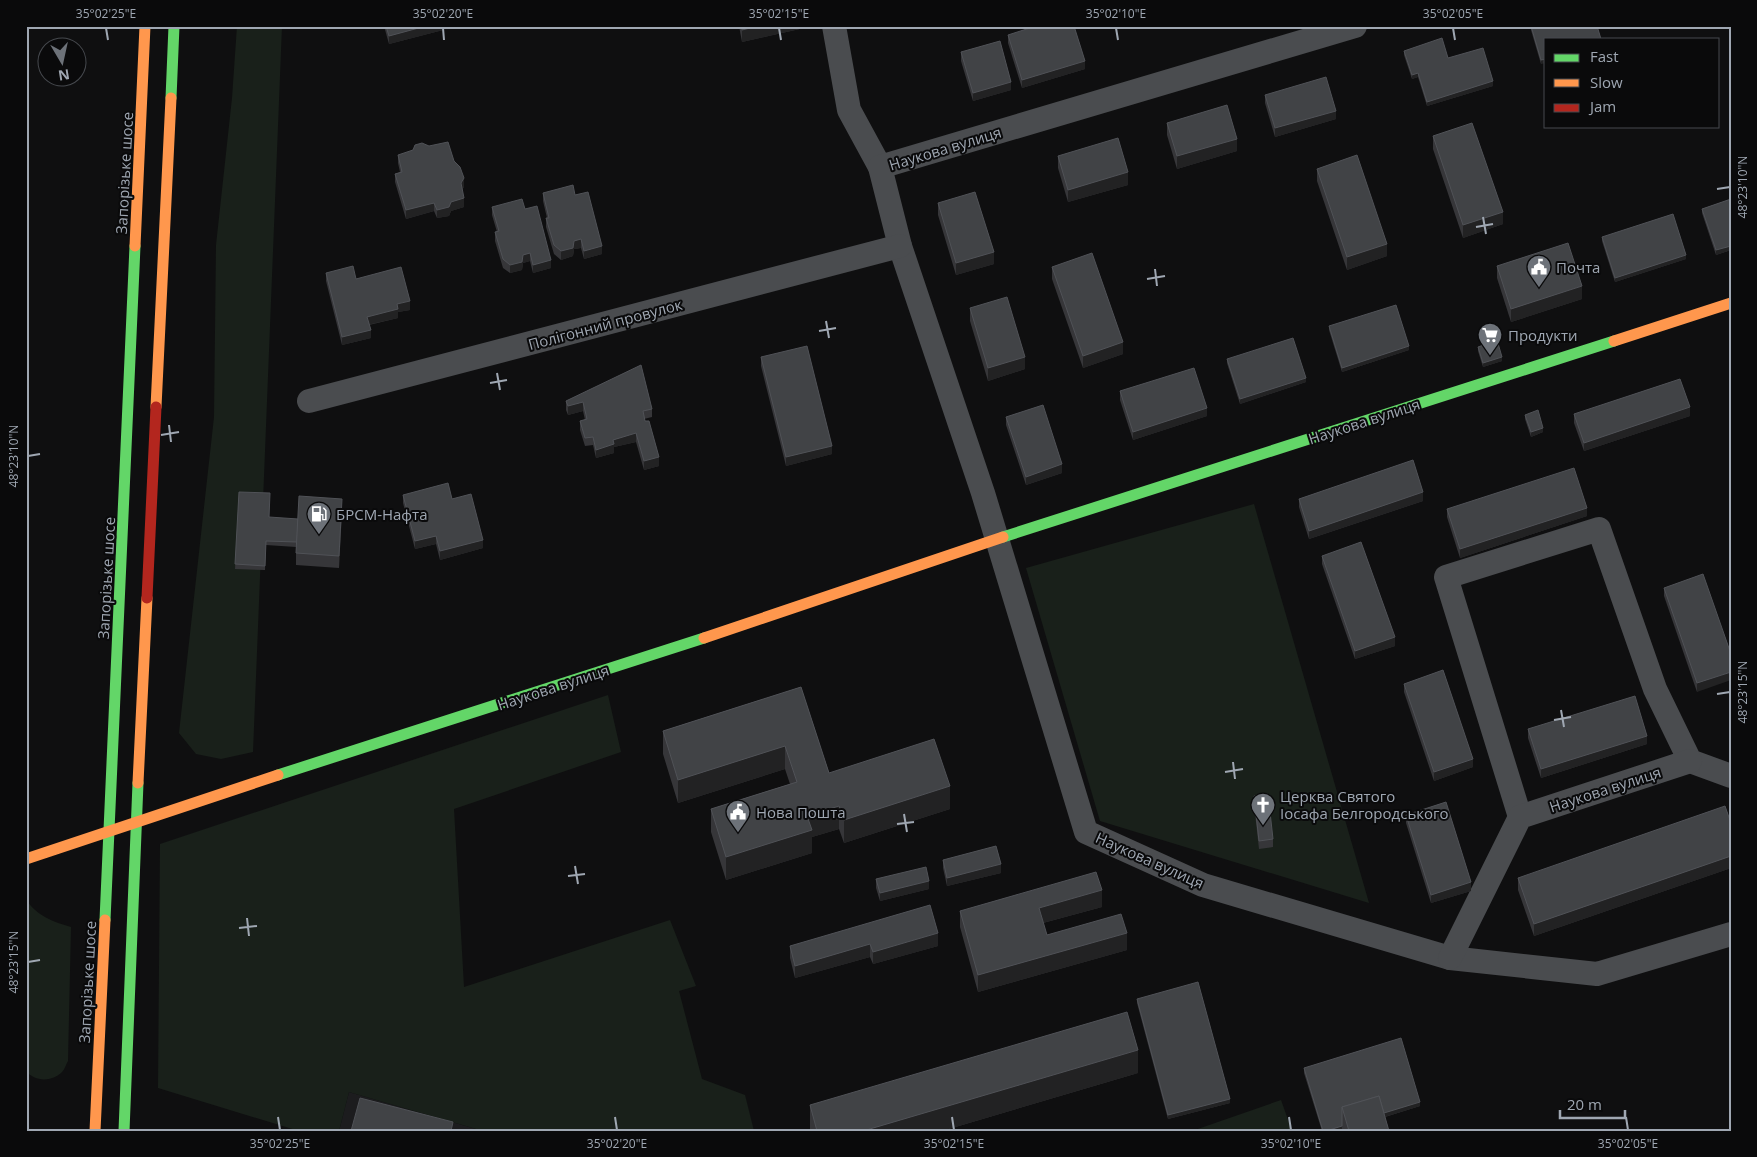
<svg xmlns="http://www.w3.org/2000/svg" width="1757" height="1157" viewBox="0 0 1757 1157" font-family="'Open Sans',sans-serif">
  <rect width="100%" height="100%" fill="#0f0f10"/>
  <path fill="#1c1c1e" d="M349,1092L483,1131H339Z"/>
  <g fill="#19201a">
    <path d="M237,26H282L253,752L221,759L196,754L179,733L214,417L216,245L232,98Z"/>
    <path d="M1254,504L1369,903L1100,821L1026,568Z"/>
    <path d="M608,695L621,752L454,809L464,987L670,920L696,986L679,991L702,1079L745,1095L754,1131H483L349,1092L339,1131H299L158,1088L160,844Z"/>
    <path d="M26,899C36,916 54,922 71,927L68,1061C66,1064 65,1069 62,1072C52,1082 35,1082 26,1071Z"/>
    <path d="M1281,1100L1292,1131H1192Z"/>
  </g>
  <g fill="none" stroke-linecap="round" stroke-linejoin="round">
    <g stroke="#4a4c4f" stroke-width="24">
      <path d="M834,26L849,110L880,167"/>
      <path d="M1355,26L880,167L900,246L983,493L1086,832L1203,885L1450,958L1597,974L1731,934"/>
      <path d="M309,401L900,246"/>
      <path d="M1520,817L1446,577L1599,529L1655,689L1690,761L1731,776"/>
      <path d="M1450,958L1520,817L1690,761"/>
    </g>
    <g stroke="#63d668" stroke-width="11">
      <path d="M171,98L174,26"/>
      <path d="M1003,537L1614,341"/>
      <path d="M278,775L704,638"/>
      <path d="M105,920L135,246"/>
      <path d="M124,1131L138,783"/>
    </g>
    <g stroke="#ff974d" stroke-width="11">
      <path d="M135,246L145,26"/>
      <path d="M1614,341L1731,303"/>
      <path d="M156,407L171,98"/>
      <path d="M704,638L1003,537"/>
      <path d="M138,783L147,598"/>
      <path d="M26,859L278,775"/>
      <path d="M95,1131L105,920"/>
    </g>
    <path stroke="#b3261e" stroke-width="11" d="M147,598L156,407"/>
  </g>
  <g fill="#363639">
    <path d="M384,26H443V30L389,44Z"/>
    <path d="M739,26H804V28L742,42Z"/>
    <path d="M1531,26H1597L1541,64L1531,30Z"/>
    <path d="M1008,35L1085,69L1022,88L1008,43Z"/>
    <path d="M1404,51L1448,58L1493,86L1427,106L1418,77L1412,79L1404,55Z"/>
    <path d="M961,52L1011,90L973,101L961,61Z"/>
    <path d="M1265,95L1336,119L1275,137L1265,103Z"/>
    <path d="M1167,123L1237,151L1177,169L1167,135Z"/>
    <path d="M1433,136L1503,224L1463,238L1433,149Z"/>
    <path d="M398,155L454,161L464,187L462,189L464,207L451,211L449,216L437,218L434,211L406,219L395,182V174L400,172L398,163Z"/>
    <path d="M1058,156L1128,185L1068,202L1058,168Z"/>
    <path d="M1317,169L1387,256L1347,270L1317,181Z"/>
    <path d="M543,193L575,195L602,254L584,259L581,248L574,249L573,256L561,260L554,254L546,227V218H547L543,201Z"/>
    <path d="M1731,199V250L1716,255L1702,213V209Z"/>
    <path d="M938,203L994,264L956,275L938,215Z"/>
    <path d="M492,207L525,209L551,268L533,273L530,261L523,263L522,270L510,273L503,268L495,241V232H497L492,215Z"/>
    <path d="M1602,237L1686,259L1615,282L1602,241Z"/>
    <path d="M1497,266L1582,299L1511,322L1497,278Z"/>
    <path d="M1052,267L1123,354L1083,368L1052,279Z"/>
    <path d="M326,273L356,279L410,310L398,312V318L369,325L371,338L342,345L326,281Z"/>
    <path d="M970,308L1025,369L988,381L970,321Z"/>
    <path d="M1329,326L1409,350L1342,372L1329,330Z"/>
    <path d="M1478,347L1502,361L1483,367L1478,351Z"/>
    <path d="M761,357L832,454L786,466L761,366Z"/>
    <path d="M1227,359L1306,382L1240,404L1227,363Z"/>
    <path d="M1120,391L1207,416L1133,440L1120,400Z"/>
    <path d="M566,401L652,409V417L644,419L659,466L644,470L636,442L614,447V453L596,458L593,445L585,446L580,430V421L585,420L583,411L568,415L566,410Z"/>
    <path d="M1574,414L1690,416L1584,451L1574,423Z"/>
    <path d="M1525,415L1543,432L1531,437L1525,419Z"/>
    <path d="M1006,417L1062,473L1026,485L1006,425Z"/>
    <path d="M239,492L269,518L298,519L342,511L339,568L296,565V547L266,545L265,570L235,569Z"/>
    <path d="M403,495L452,499L483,548L440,560L436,544L415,549L403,503Z"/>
    <path d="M1299,499L1423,501L1309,539L1299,507Z"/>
    <path d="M1447,509L1587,516L1460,558L1447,517Z"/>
    <path d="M1322,556L1395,646L1355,659L1322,564Z"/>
    <path d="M1664,588L1731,654L1697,692L1664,596Z"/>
    <path d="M1404,684L1473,767L1434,781L1404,692Z"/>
    <path d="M801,687L829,773L950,809L844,843L839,829L812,837V853L726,880L711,832V809L790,784L785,769L678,803L663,754V731Z"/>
    <path d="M1528,729L1647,744L1541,778L1528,738Z"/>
    <path d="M1254,796L1273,839V847L1259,849L1254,804Z"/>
    <path d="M1406,815L1471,891L1431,903L1406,823Z"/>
    <path d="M1731,823V868L1534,936L1518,890V878Z"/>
    <path d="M943,860L1001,873L947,886L943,868Z"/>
    <path d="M876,879L929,889L880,901L876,888Z"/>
    <path d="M1102,907L1043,923L1047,935L1127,950L978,992L960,927V911Z"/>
    <path d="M790,946H938L873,964L870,957L795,978L790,958Z"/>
    <path d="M1137,999L1230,1103L1168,1119L1137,1003Z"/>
    <path d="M1304,1068L1420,1106L1385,1117L1389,1131H1342V1130L1322,1131L1304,1073Z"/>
    <path d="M1138,1073L942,1131H810V1105Z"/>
  </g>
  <g fill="#222223">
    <path d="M426,26H443V30L389,44V36Z"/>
    <path d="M758,26H804V28L742,42V30Z"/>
    <path d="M1654,26H1664L1654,29Z"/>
    <path d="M1546,59V63L1541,64V60Z"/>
    <path d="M1085,61V69L1022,88V80Z"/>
    <path d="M1418,73V77L1412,79V75Z"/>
    <path d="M1493,81V86L1427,106V102Z"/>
    <path d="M1011,82V90L973,101V93Z"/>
    <path d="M1336,111V119L1275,137V128Z"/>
    <path d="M1237,139V151L1177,169V156Z"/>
    <path d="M1128,172V185L1068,202V190Z"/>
    <path d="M464,178V187L461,192V183Z"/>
    <path d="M464,198V207L451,211L449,216L437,218V210L451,202Z"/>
    <path d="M434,203V211L406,219V210Z"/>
    <path d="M1503,212V224L1463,238V225Z"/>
    <path d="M581,239V248L574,249L573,256L561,260V251L574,241Z"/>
    <path d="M1387,244V256L1347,270V257Z"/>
    <path d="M602,246V254L584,259V251Z"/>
    <path d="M1731,246V250L1716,255V250Z"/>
    <path d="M994,252V264L956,275V263Z"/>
    <path d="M530,253V261L523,263L522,270L510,273V265L523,255Z"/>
    <path d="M1686,255V259L1615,282V278Z"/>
    <path d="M551,260V268L533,273V265Z"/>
    <path d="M1582,286V299L1511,322V309Z"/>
    <path d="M410,301V310L398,312V318L367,325V317L397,304Z"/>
    <path d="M371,330V338L342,345V337Z"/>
    <path d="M1123,342V354L1083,368V356Z"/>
    <path d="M1409,346V350L1342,372V368Z"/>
    <path d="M1025,357V369L988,381V368Z"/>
    <path d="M1502,357V361L1483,367V363Z"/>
    <path d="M1306,378V382L1240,404V399Z"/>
    <path d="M583,402V411L568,415V406Z"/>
    <path d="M1690,407V416L1584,451V443Z"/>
    <path d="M1207,408V416L1133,440V432Z"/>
    <path d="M1543,428V432L1531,437V432Z"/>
    <path d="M636,433V442L614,447V453L596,458V450L613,440Z"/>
    <path d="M832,446V454L786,466V457Z"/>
    <path d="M659,457V466L644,470V461Z"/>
    <path d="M1062,464V473L1026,485V477Z"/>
    <path d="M1423,492V501L1309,539V531Z"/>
    <path d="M342,499V511L339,568V556Z"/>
    <path d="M1587,508V516L1460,558V549Z"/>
    <path d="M436,536V544L415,549V541Z"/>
    <path d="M483,540V548L440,560V551Z"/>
    <path d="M1395,637V646L1355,659V651Z"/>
    <path d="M1731,672V680L1697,692V683Z"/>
    <path d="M1647,736V744L1541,778V769Z"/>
    <path d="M785,746V769L678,803V780Z"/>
    <path d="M1473,759V767L1434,781V772Z"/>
    <path d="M950,786V809L844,843V820Z"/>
    <path d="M839,806V829L812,837V853L726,880V857L807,816Z"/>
    <path d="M1731,856V868L1534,936V924Z"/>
    <path d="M1001,864V873L947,886V878Z"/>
    <path d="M929,881V889L880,901V893Z"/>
    <path d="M1471,882V891L1431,903V895Z"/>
    <path d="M1102,890V907L1039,924V908Z"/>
    <path d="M938,933V946L873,964V952Z"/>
    <path d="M1127,933V950L978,992V975Z"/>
    <path d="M870,944V957L795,978V966Z"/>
    <path d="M1138,1050V1073L942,1131H863Z"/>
    <path d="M1230,1099V1103L1168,1119V1115Z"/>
    <path d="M1420,1102V1106L1349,1128L1347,1124Z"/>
    <path d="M1342,1126V1130L1340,1131H1326Z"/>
  </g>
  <g fill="#414346" stroke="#505257">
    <path d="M386,26H426L389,36Z"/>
    <path d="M742,26H758L742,30Z"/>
    <path d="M1036,26H1074L1085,61L1022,80L1008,35Z"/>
    <path d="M1531,26H1597L1601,39H1546V59L1541,60Z"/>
    <path d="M1442,38L1448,58L1483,48L1493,81L1427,102L1418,73L1412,75L1404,51Z"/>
    <path d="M1000,41L1011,82L973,93L961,52Z"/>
    <path d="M1326,77L1336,111L1275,128L1265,95Z"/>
    <path d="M1227,105L1237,139L1177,156L1167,123Z"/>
    <path d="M1472,123L1503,212L1463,225L1433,136Z"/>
    <path d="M1118,138L1128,172L1068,190L1058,156Z"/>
    <path d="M448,142L454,161L460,167L464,178L461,183L464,198L451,202L449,207L437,210L434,203L406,210L395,174L402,172L398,155L413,150L415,145L422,143L429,146Z"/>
    <path d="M1357,155L1387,244L1347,257L1317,169Z"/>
    <path d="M573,185L575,195L588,192L602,246L584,251L581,239L574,241L573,248L561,251L554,245L546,218H549L543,193Z"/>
    <path d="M975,192L994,252L956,263L938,203Z"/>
    <path d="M522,199L525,209L537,206L551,260L533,265L530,253L523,255L522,262L510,265L503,259L495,232L499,231L492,207Z"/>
    <path d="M1731,199V246L1716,250L1702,209Z"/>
    <path d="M1673,214L1686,255L1615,278L1602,237Z"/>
    <path d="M1568,243L1582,286L1511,309L1497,266Z"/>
    <path d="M1092,253L1123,342L1083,356L1052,267Z"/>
    <path d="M353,266L356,279L401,267L410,301L397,304L398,309L367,317L371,330L342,337L326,273Z"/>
    <path d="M1007,297L1025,357L988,368L970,308Z"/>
    <path d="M1396,305L1409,346L1342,368L1329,326Z"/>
    <path d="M1293,338L1306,378L1240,399L1227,359Z"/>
    <path d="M1497,340L1502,357L1483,363L1478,347Z"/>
    <path d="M807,346L832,446L786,457L761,357Z"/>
    <path d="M641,365L652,409L643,411L645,421H649L659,457L644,461L636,433L613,440L614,444L596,450L593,437L585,438L580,421L587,419L583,402L568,406L566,401Z"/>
    <path d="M1194,368L1207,408L1133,432L1120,391Z"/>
    <path d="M1680,379L1690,407L1584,443L1574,414Z"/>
    <path d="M1043,405L1062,464L1026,477L1006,417Z"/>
    <path d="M1538,410L1543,428L1531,432L1525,415Z"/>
    <path d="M1413,460L1423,492L1309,531L1299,499Z"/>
    <path d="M1574,468L1587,508L1460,549L1447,509Z"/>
    <path d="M448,483L452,499L471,494L483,540L440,551L436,536L415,541L403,495Z"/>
    <path d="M239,492L270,493L269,517L298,519L297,542L266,541L265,566L235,564Z"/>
    <path d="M299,496L342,499L339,556L296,553Z"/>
    <path d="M1361,542L1395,637L1355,651L1322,556Z"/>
    <path d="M1703,574L1731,654V672L1697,683L1664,588Z"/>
    <path d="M1443,670L1473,759L1434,772L1404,684Z"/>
    <path d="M801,687L829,773L934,739L950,786L844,820L839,806L807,816L812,830L726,857L711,809L797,782L785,746L678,780L663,731Z"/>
    <path d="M1635,696L1647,736L1541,769L1528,729Z"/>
    <path d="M1268,794L1273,839L1259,841L1254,796Z"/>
    <path d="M1446,802L1471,882L1431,895L1406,815Z"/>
    <path d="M1725,806L1731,823V856L1534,924L1518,878Z"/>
    <path d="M996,846L1001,864L947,878L943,860Z"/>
    <path d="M926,867L929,881L880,893L876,879Z"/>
    <path d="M1096,872L1102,890L1039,908L1047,935L1121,914L1127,933L978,975L960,911Z"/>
    <path d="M930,905L938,933L873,952L870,944L795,966L790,946Z"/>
    <path d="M1198,982L1230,1099L1168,1115L1137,999Z"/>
    <path d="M1127,1012L1138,1050L863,1131H817L810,1105Z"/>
    <path d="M1401,1038L1420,1102L1384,1113L1379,1096L1342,1107V1126L1326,1131H1323L1304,1068Z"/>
    <path d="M1379,1096L1389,1131H1349L1342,1107Z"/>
    <path d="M360,1098L453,1122L451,1131H351Z"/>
  </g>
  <path fill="none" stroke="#9fa7b2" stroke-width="2" d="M106,28L108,40M443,28L444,40M779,28L781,40M1116,28L1118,40M1453,28L1455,40M1717,189L1730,187M1483,217L1486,234M1476,227L1493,224M1155,269L1157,286M1147,279L1165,276M826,321L829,338M819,331L836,328M497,373L500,390M490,383L507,380M169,425L171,442M161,435L179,432M28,456L40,454M1717,694L1730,692M1561,710L1564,727M1554,720L1571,717M1233,762L1235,779M1225,772L1243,769M904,814L907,832M897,824L914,822M575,866L578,884M568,876L585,874M247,918L249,936M239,928L257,926M28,962L40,960M278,1117L280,1130M615,1117L617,1130M952,1117L954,1130M1289,1117L1291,1130M1626,1117L1628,1130"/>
  <defs>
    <symbol id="civic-pin" viewBox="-11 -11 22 30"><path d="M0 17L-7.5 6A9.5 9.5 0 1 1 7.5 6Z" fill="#6d7279" stroke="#0a0a0b"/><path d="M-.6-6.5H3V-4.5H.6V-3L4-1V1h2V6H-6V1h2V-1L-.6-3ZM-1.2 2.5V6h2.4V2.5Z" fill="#fff"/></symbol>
    <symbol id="supermarket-pin" viewBox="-11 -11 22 30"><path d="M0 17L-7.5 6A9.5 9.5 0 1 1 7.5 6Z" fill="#6d7279" stroke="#0a0a0b"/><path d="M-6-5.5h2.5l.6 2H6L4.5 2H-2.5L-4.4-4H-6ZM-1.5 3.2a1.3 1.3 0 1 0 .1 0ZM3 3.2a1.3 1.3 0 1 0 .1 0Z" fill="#fff"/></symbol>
    <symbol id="fuel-pin" viewBox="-11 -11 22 30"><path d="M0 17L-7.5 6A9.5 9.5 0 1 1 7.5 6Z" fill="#6d7279" stroke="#0a0a0b"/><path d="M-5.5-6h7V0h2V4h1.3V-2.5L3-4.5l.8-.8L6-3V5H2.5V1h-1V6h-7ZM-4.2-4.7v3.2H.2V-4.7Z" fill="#fff"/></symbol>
    <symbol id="church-pin" viewBox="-11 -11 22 30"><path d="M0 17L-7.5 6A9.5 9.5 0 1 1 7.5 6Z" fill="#6d7279" stroke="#0a0a0b"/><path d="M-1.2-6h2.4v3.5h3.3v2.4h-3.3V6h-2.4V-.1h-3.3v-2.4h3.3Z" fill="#fff"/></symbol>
  </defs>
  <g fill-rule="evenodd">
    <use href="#civic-pin" x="1525" y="253" width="28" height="38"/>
    <use href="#supermarket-pin" x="1476" y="321" width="28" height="38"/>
    <use href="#fuel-pin" x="305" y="500" width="28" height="38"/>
    <use href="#church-pin" x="1249" y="791" width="28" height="38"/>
    <use href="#civic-pin" x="724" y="798" width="28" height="38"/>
  </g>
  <g text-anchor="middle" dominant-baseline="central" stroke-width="4" stroke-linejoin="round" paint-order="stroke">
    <g font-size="15" fill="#9fa7b2" stroke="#0a0a0b">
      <text transform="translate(945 148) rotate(-17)">Наукова вулиця</text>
      <text transform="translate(124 173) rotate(-87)">Запорізьке шосе</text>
      <text transform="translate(605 324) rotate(-15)">Полігонний провулок</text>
      <text transform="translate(1364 421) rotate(-18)">Наукова вулиця</text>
      <text transform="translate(106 578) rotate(-87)">Запорізьке шосе</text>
      <text transform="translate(553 687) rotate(-18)">Наукова вулиця</text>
      <text transform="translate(1605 789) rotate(-18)">Наукова вулиця</text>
      <text transform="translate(1150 860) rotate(24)">Наукова вулиця</text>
      <text transform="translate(87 982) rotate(-87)">Запорізьке шосе</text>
    </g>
    <g font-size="15" fill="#9fa7b2" stroke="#0a0a0b" text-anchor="start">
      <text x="1556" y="267">Почта</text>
      <text x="1508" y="335">Продукти</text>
      <text x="336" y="514">БРСМ-Нафта</text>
      <text x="1280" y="796">Церква Святого<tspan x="1280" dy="17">Іосафа Белгородського</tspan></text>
      <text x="756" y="812">Нова Пошта</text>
    </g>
  </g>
  <rect width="1757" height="1157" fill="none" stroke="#0a0a0b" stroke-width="55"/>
  <rect x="1544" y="38" width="175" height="90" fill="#0a0a0b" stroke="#46494e"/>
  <rect x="1554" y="54" width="25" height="8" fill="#63d668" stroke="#46494e"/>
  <text x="1590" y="62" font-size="15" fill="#9fa7b2">Fast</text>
  <rect x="1554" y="79" width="25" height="8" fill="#ff974d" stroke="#46494e"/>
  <text x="1590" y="88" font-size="15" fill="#9fa7b2">Slow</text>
  <rect x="1554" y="104" width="25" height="8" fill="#b3261e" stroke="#46494e"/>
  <text x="1590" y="112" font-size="15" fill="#9fa7b2">Jam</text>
  <g transform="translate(62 62) rotate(171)"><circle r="24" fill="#0a0a0b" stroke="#46494e"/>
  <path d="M0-4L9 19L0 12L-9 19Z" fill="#6d7279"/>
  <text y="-8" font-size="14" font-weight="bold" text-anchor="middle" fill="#9fa7b2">N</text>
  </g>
  <path d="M1560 1110v8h65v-8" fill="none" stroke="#9fa7b2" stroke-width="2.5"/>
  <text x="1567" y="1110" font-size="15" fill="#9fa7b2" stroke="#0a0a0b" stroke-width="4" paint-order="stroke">20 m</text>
  <rect x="28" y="28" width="1702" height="1102" fill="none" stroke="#9fa7b2" stroke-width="2"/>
  <g font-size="12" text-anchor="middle" fill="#9fa7b2">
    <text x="106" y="18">35°02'25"E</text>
    <text x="443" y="18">35°02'20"E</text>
    <text x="779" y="18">35°02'15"E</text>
    <text x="1116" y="18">35°02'10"E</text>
    <text x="1453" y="18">35°02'05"E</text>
    <text transform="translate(1743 187) rotate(-90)" y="4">48°23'10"N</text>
    <text transform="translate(14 456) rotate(-90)" y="4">48°23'10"N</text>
    <text transform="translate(1743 692) rotate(-90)" y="4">48°23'15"N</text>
    <text transform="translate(14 962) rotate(-90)" y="4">48°23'15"N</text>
    <text x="280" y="1148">35°02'25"E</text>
    <text x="617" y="1148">35°02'20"E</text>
    <text x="954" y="1148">35°02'15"E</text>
    <text x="1291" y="1148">35°02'10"E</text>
    <text x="1628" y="1148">35°02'05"E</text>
  </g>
</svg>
